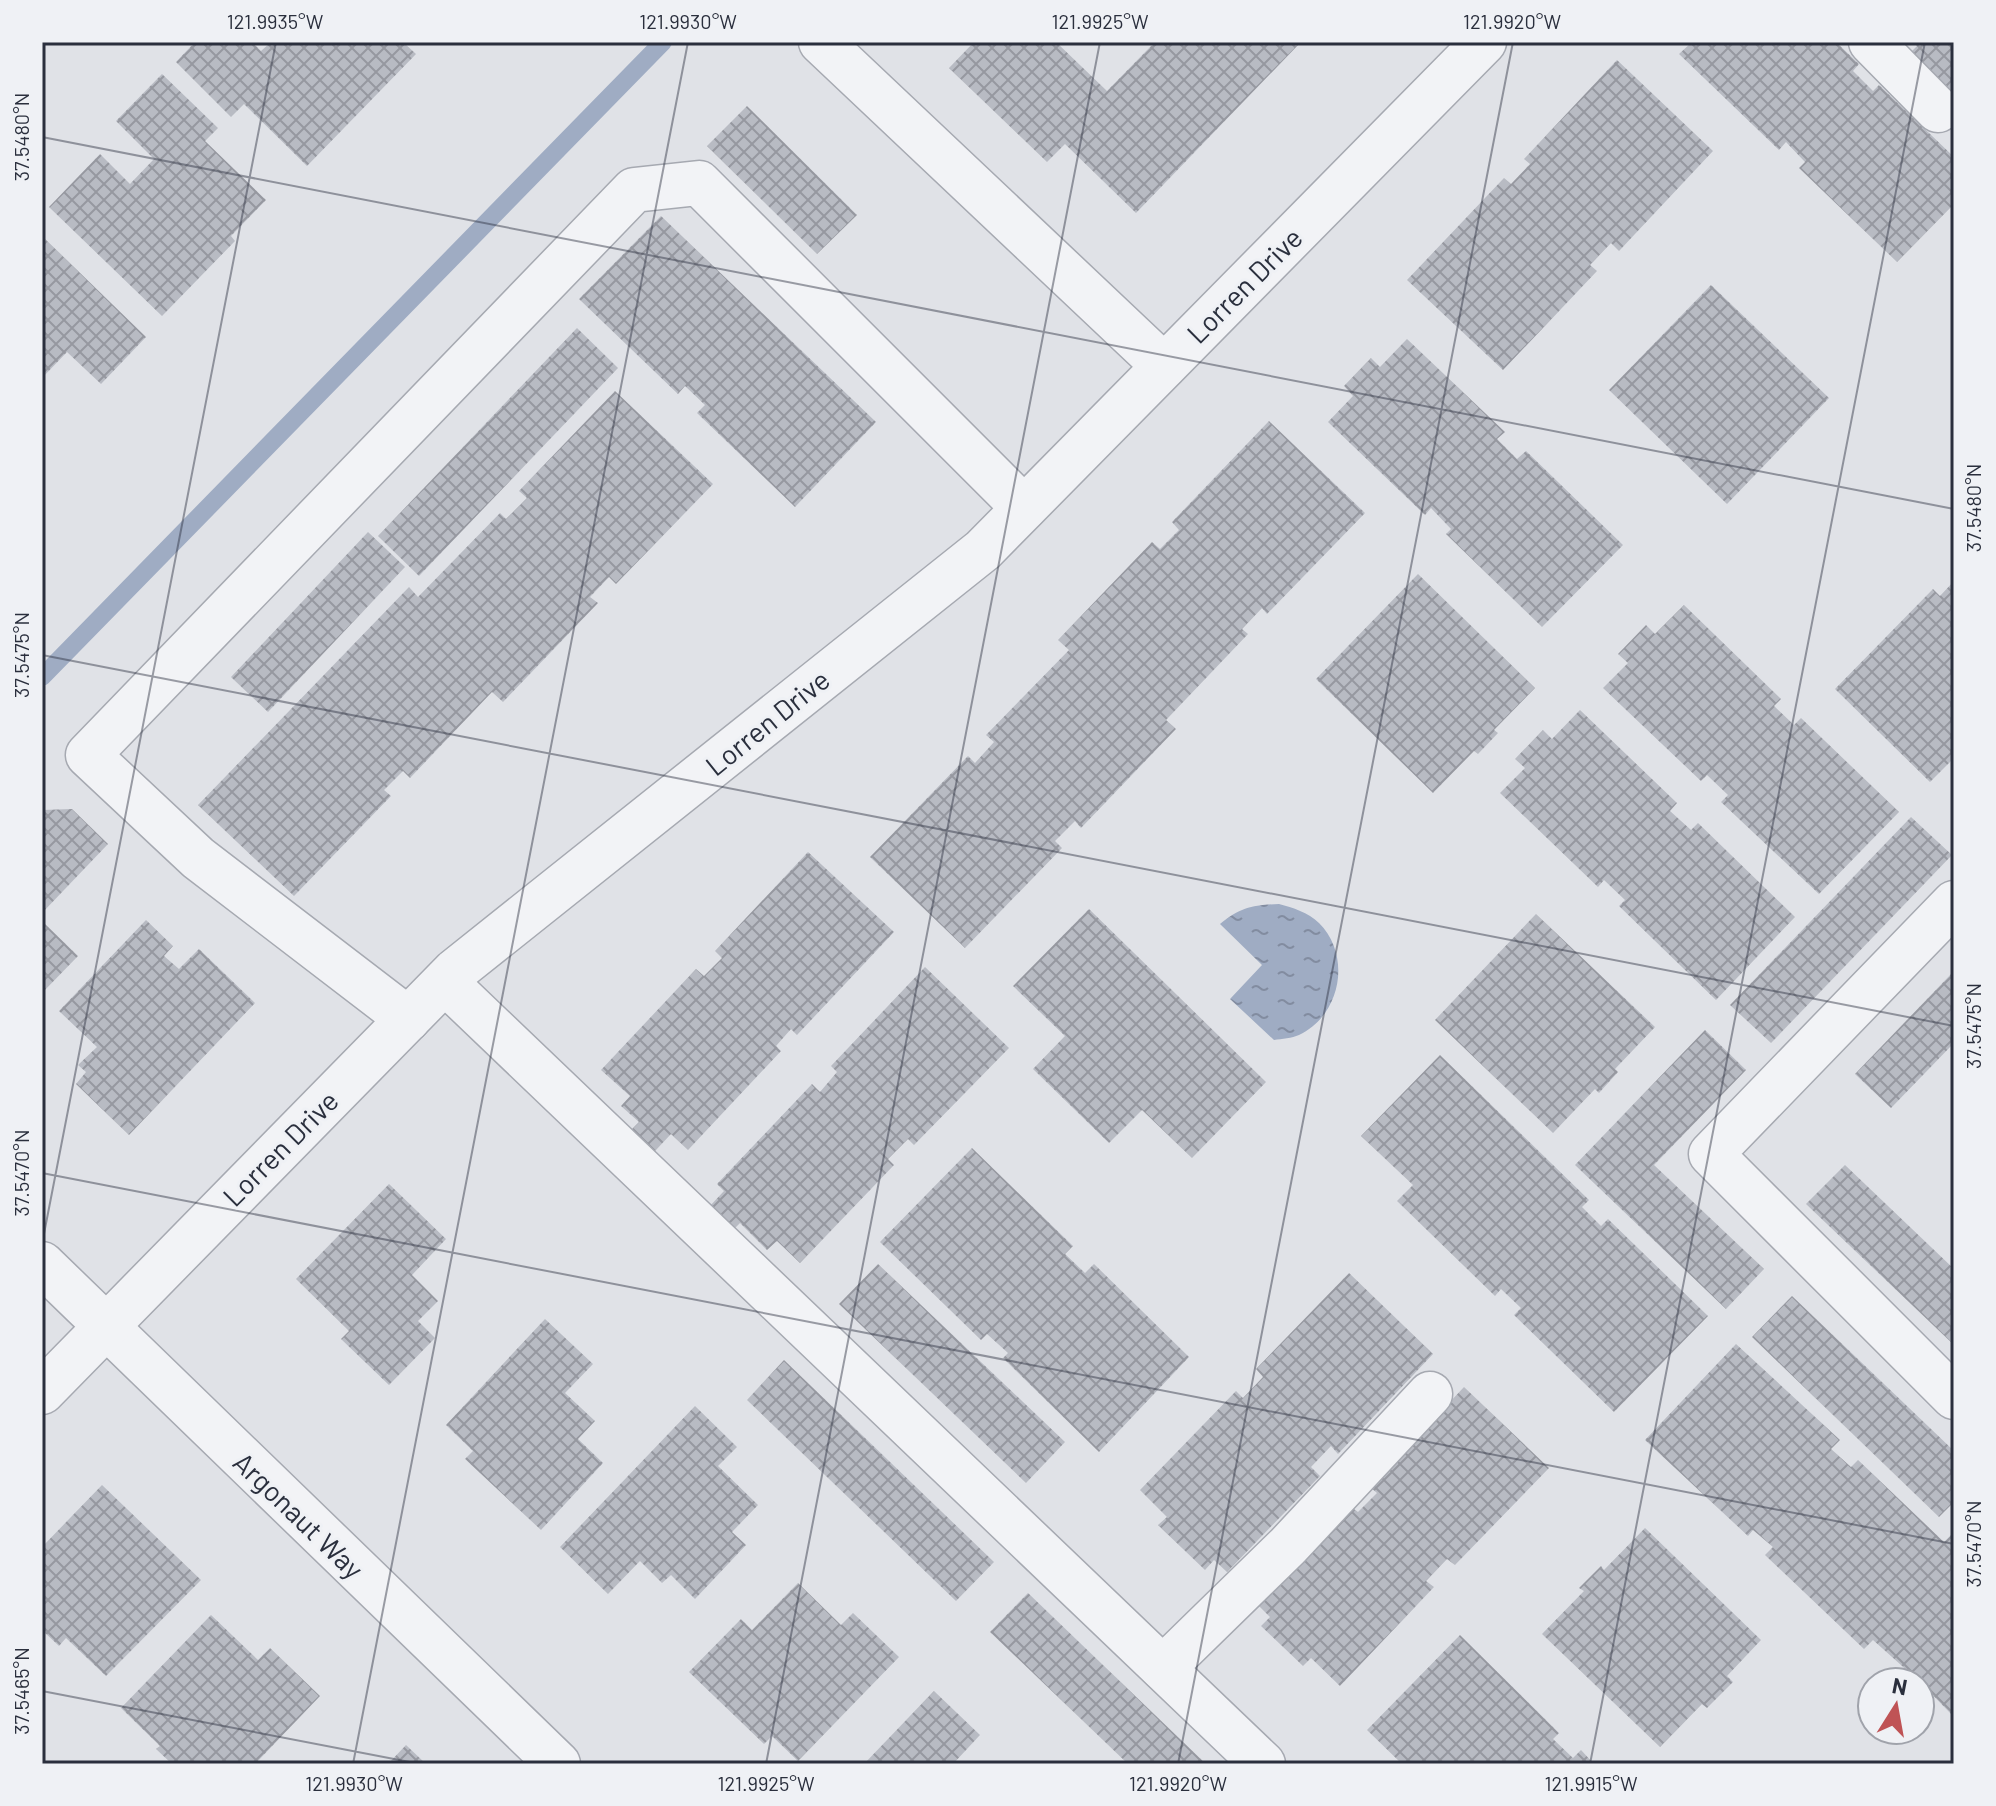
<svg xmlns="http://www.w3.org/2000/svg" width="1996" height="1806" viewBox="0 0 1996 1806" font-family="Barlow,sans-serif">
  <defs>
    <pattern id="water-ripples" width="26" height="14" patternUnits="userSpaceOnUse" patternTransform="scale(2)"><rect width="26" height="14" fill="#9facc3"/><path d="M2 4q2-2 4 0t4 0M15 11q2-2 4 0t4 0" fill="none" stroke="#828ca0"/></pattern>
    <pattern id="building-cross-hatch" width="8" height="8" patternUnits="userSpaceOnUse" patternTransform="scale(2)"><rect width="8" height="8" fill="#b8bbc3"/><path d="M0 0l8 8M0 8l8-8" fill="none" stroke="#9698a0"/></pattern>
  </defs>
  <rect width="100%" height="100%" fill="#e0e2e7"/>
  <path fill="url(#water-ripples)" d="M1279,904C1293,908 1308,912 1319,923C1352,956 1341,1015 1299,1035C1292,1038 1282,1039 1274,1040L1230,999L1262,965L1220,924C1241,907 1253,905 1279,904Z"/>
  <g fill="none" stroke-linecap="round" stroke-linejoin="round">
    <path stroke="#9facc3" stroke-width="18" d="M42,677L663,42"/>
  </g>
  <g fill="url(#building-cross-hatch)">
    <path d="M195,42H252L261,51L271,42H403L416,54L307,166L244,104L231,117L176,62Z"/>
    <path d="M974,42H1056L1107,91L1155,42H1301L1136,213L1065,144L1047,162L949,68Z"/>
    <path d="M1692,42H1836L1859,64L1853,71L1873,91L1879,85L1954,157V204L1897,262L1799,168L1805,162L1786,142L1779,150L1679,54Z"/>
    <path d="M1913,42H1954V93L1911,52L1917,46Z"/>
    <path d="M1617,60L1713,151L1619,251L1611,243L1590,265L1597,271L1503,370L1407,280L1504,178L1511,184L1530,164L1524,159Z"/>
    <path d="M162,74L218,128L205,141L266,200L231,236L235,241L162,316L49,207L100,154L130,184L154,159L116,121Z"/>
    <path d="M747,106L857,215L817,254L707,146Z"/>
    <path d="M661,216L876,422L795,507L697,413L705,405L685,386L678,394L579,299Z"/>
    <path d="M42,236L146,337L101,384L67,352L42,378Z"/>
    <path d="M1711,285L1829,398L1727,504L1609,390Z"/>
    <path d="M577,328L618,368L419,576L378,536Z"/>
    <path d="M1407,339L1505,432L1497,439L1517,459L1526,451L1623,545L1542,627L1446,534L1451,529L1431,508L1425,515L1328,422L1353,396L1344,386L1371,358L1380,367Z"/>
    <path d="M615,391L713,484L616,584L609,577L590,597L598,603L503,702L492,692L410,778L403,771L384,790L391,796L294,896L198,805L409,587L418,597L500,513L506,519L527,498L519,491Z"/>
    <path d="M1269,421L1365,513L1267,614L1262,608L1242,629L1248,634L1166,720L1176,729L1081,828L1075,821L1055,841L1062,848L965,948L870,857L968,756L975,763L994,742L986,735L1069,650L1058,640L1152,542L1160,549L1179,530L1172,522Z"/>
    <path d="M368,532L405,567L268,712L231,677Z"/>
    <path d="M1418,574L1535,688L1494,730L1498,733L1478,754L1474,751L1433,793L1316,679Z"/>
    <path d="M1954,581V758L1930,782L1835,689L1933,589L1940,596Z"/>
    <path d="M1684,605L1781,699L1774,706L1794,725L1801,718L1899,812L1819,894L1721,802L1728,795L1707,775L1701,781L1603,688L1628,663L1618,654L1646,625L1655,634Z"/>
    <path d="M1580,710L1677,803L1670,811L1691,830L1698,823L1795,917L1716,1000L1619,906L1625,900L1604,880L1598,887L1500,793L1525,768L1515,759L1543,730L1552,739Z"/>
    <path d="M72,809L108,844L42,913V810Z"/>
    <path d="M1911,817L1952,855L1771,1043L1730,1005Z"/>
    <path d="M808,852L894,932L797,1035L791,1029L776,1046L781,1051L688,1150L671,1134L655,1151L632,1129L639,1122L621,1106L630,1096L601,1070L696,969L704,976L722,958L715,951Z"/>
    <path d="M1089,909L1266,1082L1192,1158L1142,1110L1109,1143L1033,1069L1065,1036L1013,986Z"/>
    <path d="M1536,914L1655,1027L1615,1069L1618,1072L1599,1093L1595,1089L1553,1133L1435,1020Z"/>
    <path d="M146,920L173,946L164,956L179,969L199,949L255,1003L129,1135L76,1084L86,1072L78,1065L97,1047L59,1011Z"/>
    <path d="M42,921L78,956L42,993Z"/>
    <path d="M925,967L1009,1048L914,1145L908,1139L888,1159L894,1165L800,1263L777,1241L767,1250L740,1223L733,1230L709,1207L724,1191L717,1184L812,1084L820,1092L837,1072L831,1066Z"/>
    <path d="M1954,971V1043L1891,1108L1855,1074Z"/>
    <path d="M1705,1030L1746,1070L1654,1165L1764,1269L1726,1309L1575,1165Z"/>
    <path d="M1440,1055L1589,1200L1582,1207L1601,1226L1608,1219L1708,1316L1614,1412L1514,1315L1521,1308L1501,1289L1495,1296L1397,1201L1413,1185L1361,1136Z"/>
    <path d="M972,1148L1073,1246L1065,1254L1085,1273L1094,1264L1189,1357L1099,1452L1003,1358L1008,1353L987,1334L981,1340L880,1242Z"/>
    <path d="M1845,1165L1954,1269V1345L1806,1204Z"/>
    <path d="M389,1184L446,1239L412,1275L438,1301L418,1321L435,1338L389,1385L341,1339L349,1331L296,1279Z"/>
    <path d="M878,1264L1065,1442L1026,1483L839,1304Z"/>
    <path d="M1349,1273L1433,1354L1338,1454L1331,1446L1311,1467L1320,1476L1227,1572L1214,1560L1205,1570L1158,1525L1167,1517L1140,1490L1236,1391L1243,1398L1263,1377L1256,1369Z"/>
    <path d="M1792,1296L1954,1451V1502L1939,1517L1752,1337Z"/>
    <path d="M545,1319L593,1364L565,1393L595,1421L578,1439L603,1463L541,1530L465,1459L473,1451L446,1425Z"/>
    <path d="M1736,1344L1840,1440L1831,1449L1851,1467L1858,1460L1944,1542L1954,1532V1717L1920,1682L1873,1640L1864,1649L1765,1555L1773,1547L1753,1530L1748,1536L1645,1440Z"/>
    <path d="M784,1360L994,1562L956,1601L747,1400Z"/>
    <path d="M1464,1387L1549,1468L1455,1565L1447,1559L1426,1581L1434,1587L1340,1686L1311,1658L1303,1666L1261,1626L1270,1617L1256,1603L1350,1506L1358,1512L1377,1493L1370,1487Z"/>
    <path d="M695,1406L737,1447L718,1466L758,1505L732,1532L746,1545L695,1599L671,1575L662,1583L640,1561L608,1594L560,1547Z"/>
    <path d="M102,1485L201,1580L106,1676L66,1638L59,1646L42,1630V1547Z"/>
    <path d="M1645,1528L1761,1640L1727,1676L1733,1682L1707,1708L1702,1704L1660,1747L1542,1634L1584,1591L1579,1588L1601,1566L1604,1570Z"/>
    <path d="M798,1583L841,1625L853,1613L899,1657L798,1761L772,1736L764,1744L689,1672L741,1619L752,1630Z"/>
    <path d="M1028,1593L1206,1764H1128L990,1632Z"/>
    <path d="M211,1615L258,1660L270,1648L320,1696L255,1764H172L156,1749L160,1746L121,1708Z"/>
    <path d="M1460,1635L1559,1733L1553,1739L1573,1758L1581,1750L1594,1764H1402L1367,1730Z"/>
    <path d="M934,1691L980,1735L953,1764H864Z"/>
    <path d="M406,1745L426,1764H388Z"/>
  </g>
  <g fill="none" stroke-linecap="round" stroke-linejoin="round">
    <defs>
      <g id="minor">
        <path d="M821,42L1164,366"/>
        <path d="M1871,42L1938,110"/>
        <path d="M1954,903L1711,1154L1954,1397"/>
        <path d="M445,982L1263,1764"/>
        <path d="M408,1019L198,858L88,755L634,190L699,183L1024,508"/>
        <path d="M42,1264L558,1764"/>
        <path d="M42,1392L455,971L983,550L1484,42"/>
        <path d="M1163,1668L1288,1546L1430,1394"/>
      </g>
    </defs>
    <use href="#minor" stroke="#a6a9b1" stroke-width="47"/>
    <use href="#minor" stroke="#f2f3f6" stroke-width="44"/>
  </g>
  <path fill="none" stroke="#2a2f3d" stroke-width="2" stroke-opacity="0.45" d="M42,137L1954,509M42,655L1954,1026M42,1173L1954,1544M42,1244L276,42M42,1691L420,1764M353,1764L688,42M766,1764L1100,42M1178,1764L1513,42M1590,1764L1925,42"/>
  <g text-anchor="middle" dominant-baseline="central" stroke-width="6" stroke-linejoin="round" paint-order="stroke">
    <g font-size="28" fill="#2a2f3d" stroke="#eff1f5">
      <text transform="translate(1244 285) rotate(-45)">Lorren Drive</text>
      <text transform="translate(767 722) rotate(-39)">Lorren Drive</text>
      <text transform="translate(280 1148) rotate(-45)">Lorren Drive</text>
      <text transform="translate(299 1515) rotate(44)">Argonaut Way</text>
    </g>
  </g>
  <rect width="1996" height="1806" fill="none" stroke="#eff1f5" stroke-width="88"/>
  <g transform="translate(1896 1706) rotate(11)"><circle r="38" fill="#eff1f5" stroke="#a0a3ab" stroke-width="2"/>
  <path d="M0-6L14 30L0 20L-14 30Z" fill="#bf5355"/>
  <text y="-12" font-size="22" font-weight="bold" text-anchor="middle" fill="#2a2f3d">N</text>
  </g>
  <rect x="44" y="44" width="1908" height="1718" fill="none" stroke="#2a2f3d" stroke-width="3"/>
  <g font-size="20" text-anchor="middle" fill="#2a2f3d">
    <text x="275" y="29">121.9935°W</text>
    <text x="688" y="29">121.9930°W</text>
    <text x="1100" y="29">121.9925°W</text>
    <text x="1512" y="29">121.9920°W</text>
    <text transform="translate(22 137) rotate(-90)" y="7">37.5480°N</text>
    <text transform="translate(1974 508) rotate(-90)" y="7">37.5480°N</text>
    <text transform="translate(22 655) rotate(-90)" y="7">37.5475°N</text>
    <text transform="translate(1974 1026) rotate(-90)" y="7">37.5475°N</text>
    <text transform="translate(22 1173) rotate(-90)" y="7">37.5470°N</text>
    <text transform="translate(1974 1544) rotate(-90)" y="7">37.5470°N</text>
    <text transform="translate(22 1691) rotate(-90)" y="7">37.5465°N</text>
    <text x="354" y="1791">121.9930°W</text>
    <text x="766" y="1791">121.9925°W</text>
    <text x="1178" y="1791">121.9920°W</text>
    <text x="1591" y="1791">121.9915°W</text>
  </g>
</svg>
